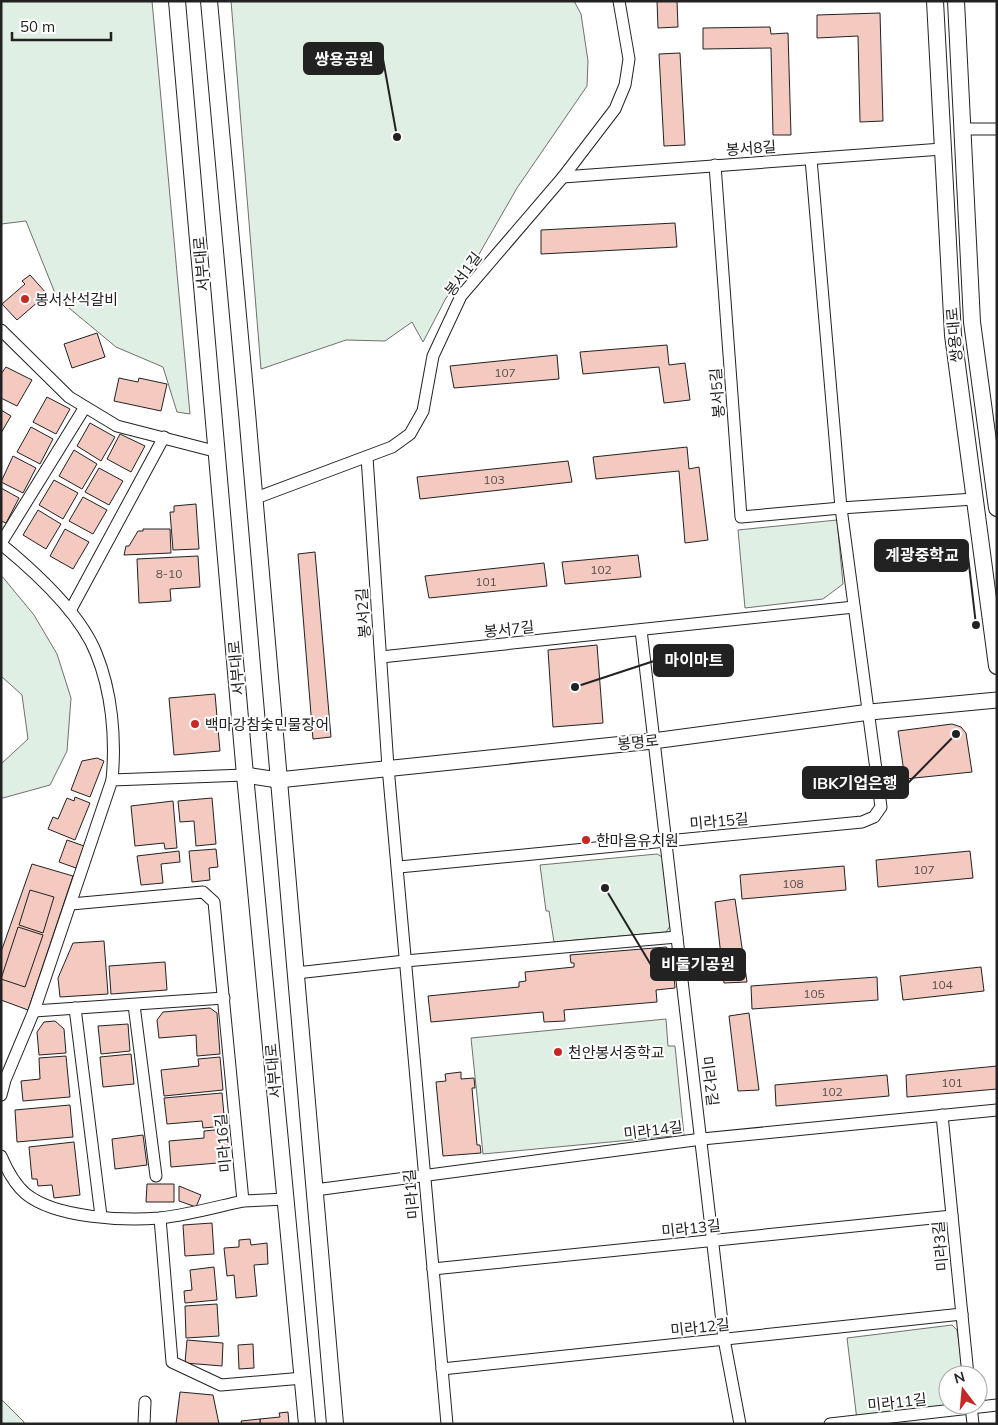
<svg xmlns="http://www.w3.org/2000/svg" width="998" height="1425" viewBox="0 0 998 1425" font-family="Mulish,'Noto Sans KR',sans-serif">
  <rect width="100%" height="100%" fill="#fff"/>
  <g fill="#e0efe3" stroke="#6f6f6f">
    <path d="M1,1H152L190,414L177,412L163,367L116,347L57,298L26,221L1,224Z"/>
    <path d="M231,1H574L581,14L588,61L587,86L517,188L470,270L446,298L423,342L412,322L385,341L346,340L261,369Z"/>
    <path d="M837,520L843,584L823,599L745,608L738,530Z"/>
    <path d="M1,575L34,615L57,654L71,698L67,751L50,785L3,798H1V764L28,739L22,695L1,676Z"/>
    <path d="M657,854L664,858L671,925L666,932L554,942L549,911H546L540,865Z"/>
    <path d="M666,1019L668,1046H675L684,1135L483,1154L471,1038Z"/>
    <path d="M952,1325L957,1330L964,1375H948V1405L857,1420L847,1338Z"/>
    <path d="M1,1399L24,1422V1424H1Z"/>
  </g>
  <g fill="#f3c9c0" stroke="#222">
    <path d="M657,1H677L678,27L658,28Z"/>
    <path d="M880,13L883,121L860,122L858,36L817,38V15Z"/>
    <path d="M770,27L771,34L788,33L791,135H773L771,48L703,49V28Z"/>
    <path d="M680,53L685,145L664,146L659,54Z"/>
    <path d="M675,223L677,247L541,254V230Z"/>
    <path d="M30,275L47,294L17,320L2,304L25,284L22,281Z"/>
    <path d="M97,333L105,357L72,368L64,344Z"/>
    <path d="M667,345L669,365L685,363L690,400L664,403L659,367L583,374L580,352Z"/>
    <path d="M557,355L559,379L454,388L450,366Z"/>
    <path d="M6,367L32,380L17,406L1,398V374Z"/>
    <path d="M119,378L138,382L139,378L167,384L161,411L114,401Z"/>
    <path d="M47,397L70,409L56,434L33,422Z"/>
    <path d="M1,410L11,416L1,433Z"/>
    <path d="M90,423L115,437L101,461L77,446Z"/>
    <path d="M31,427L53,439L40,464L17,452Z"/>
    <path d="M120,434L145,446L131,472L107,459Z"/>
    <path d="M687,447L689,469L699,467L708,540L685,543L679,471L596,479L593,457Z"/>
    <path d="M74,450L97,464L82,489L59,476Z"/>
    <path d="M13,456L36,468L23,493L1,482Z"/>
    <path d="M568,461L572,482L420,499L417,477Z"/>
    <path d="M99,468L123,481L109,505L85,492Z"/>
    <path d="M54,480L78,493L63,519L39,505Z"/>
    <path d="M1,488L19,498L6,523L1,521Z"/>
    <path d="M83,497L107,510L93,534L69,521Z"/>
    <path d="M196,504L199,549L173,550L170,512H174V506Z"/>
    <path d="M38,510L61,524L46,549L23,535Z"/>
    <path d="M65,529L89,542L73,569L50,556Z"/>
    <path d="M143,529H170L171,553L124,555L126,546H129L138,531H143Z"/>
    <path d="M315,552L331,737L313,739L298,554Z"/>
    <path d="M638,555L641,577L565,584L562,562Z"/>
    <path d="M198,556L200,587L170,589L171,601L139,603L137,559Z"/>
    <path d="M544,563L547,586L429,598L425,576Z"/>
    <path d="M597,645L603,723L553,727L548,650Z"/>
    <path d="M215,694L220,751L174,755L169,698Z"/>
    <path d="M952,724L961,727L966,733L972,772L905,779L898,731Z"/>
    <path d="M97,758L104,761L90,797L71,790L82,761Z"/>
    <path d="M75,797L90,803L75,840L48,829L53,817L58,819L67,798L74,801Z"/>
    <path d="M212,798L216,844L196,846L194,821L180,822L178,801Z"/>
    <path d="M173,801L177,848L165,849L164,843L135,846L131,806Z"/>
    <path d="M67,840L84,846L76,868L59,862Z"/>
    <path d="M216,849L218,867L209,868L210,880L192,882L189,851Z"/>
    <path d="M179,851L180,862L161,864L163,883L141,885L137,856Z"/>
    <path d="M970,851L973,878L878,887L876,860Z"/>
    <path d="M32,864L73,876L28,1010L1,1000V952Z"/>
    <path d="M844,866L846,890L742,899L740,875Z"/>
    <path d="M30,890L54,897L43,933L19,925Z"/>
    <path d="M735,899L747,982L724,983L715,902Z"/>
    <path d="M18,927L43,935L25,987L1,979Z"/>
    <path d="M104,941L108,994L60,997L58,978L73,943Z"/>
    <path d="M666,947L672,952L675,988L656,990L657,1002L564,1010L565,1021L544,1022L543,1012L431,1022L428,996L519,987V982L526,981L525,972L574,967V963H571L570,955Z"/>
    <path d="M165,962L167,990L111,994L109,966Z"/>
    <path d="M981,967L984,991L903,1000L900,976Z"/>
    <path d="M877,977L878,1000L752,1009L751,986Z"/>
    <path d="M210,1008L217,1013L220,1054L197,1056L196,1035L159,1038L157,1020L163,1012Z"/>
    <path d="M749,1013L759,1090L738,1091L729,1016Z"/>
    <path d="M55,1021L64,1029L66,1053L39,1055L37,1032L44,1022Z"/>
    <path d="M128,1024L130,1051L101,1054L98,1026Z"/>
    <path d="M131,1054L134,1084L103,1087L100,1057Z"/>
    <path d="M66,1056L70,1097L23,1101L21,1081L40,1079L39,1058Z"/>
    <path d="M220,1057L223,1090L164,1096L161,1070L199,1066L198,1059Z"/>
    <path d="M997,1066V1089L907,1097L906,1075Z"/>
    <path d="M461,1072V1079L474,1078L475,1088H472L477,1145H480L481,1153L443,1156L436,1082L446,1081L445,1074Z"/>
    <path d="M887,1075L889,1096L776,1106L775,1085Z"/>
    <path d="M222,1093L225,1126L203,1128L202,1121L167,1124L164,1098Z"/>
    <path d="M70,1105L73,1137L17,1142L15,1110Z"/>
    <path d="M226,1129L229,1162L171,1167L169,1141L204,1138V1131Z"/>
    <path d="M143,1135L147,1165L115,1169L112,1139Z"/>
    <path d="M74,1142L80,1195L54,1198L52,1185L38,1186L37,1179H32L29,1147Z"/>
    <path d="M147,1184H174V1202H146Z"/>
    <path d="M179,1186L201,1195L196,1207L179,1201Z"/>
    <path d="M212,1223L214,1254L185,1256L183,1225Z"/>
    <path d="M250,1239L251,1245L267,1243L268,1264L254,1265L257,1296L236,1298L234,1275L227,1276L224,1248L239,1247V1240Z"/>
    <path d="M214,1267L217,1300L185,1303L184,1291L192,1290L190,1270Z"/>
    <path d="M217,1304L219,1336L186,1338L185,1306Z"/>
    <path d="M187,1340L223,1343L222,1366L185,1363Z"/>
    <path d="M253,1344L254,1368L239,1369L238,1345Z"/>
    <path d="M180,1392L213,1395L219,1424H176Z"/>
    <path d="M288,1412L289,1424H260V1419L280,1417L279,1413Z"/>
    <path d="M260,1419V1424H242L241,1421Z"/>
  </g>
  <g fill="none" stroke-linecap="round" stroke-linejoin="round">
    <defs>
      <g id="minor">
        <path d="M964,129H997"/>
        <path d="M715,165L741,517L841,508L974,499"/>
        <path d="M563,177L942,149"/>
        <path d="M1,330L69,397L117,426L218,452"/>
        <path d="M367,457L388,767L447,1424"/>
        <path d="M256,498L392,447L410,434L423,411L433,356L461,296L563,177L615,109L625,85L629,59L619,1"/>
        <path d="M1,543L85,407"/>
        <path d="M1,544C34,571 80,613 96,653C112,692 116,738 112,780"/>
        <path d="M70,611L164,437"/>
        <path d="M641,630L724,1339L740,1424"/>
        <path d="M381,657L854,607"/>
        <path d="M399,867L862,822L874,817L881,807L841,508L811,159"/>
        <path d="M296,973L405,961L677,937"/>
        <path d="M134,1005L156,1176"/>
        <path d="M75,1008L101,1216"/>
        <path d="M34,1011L224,998"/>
        <path d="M1,1095L5,1080L34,1011L112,780L245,775"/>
        <path d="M942,1115L968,1375"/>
        <path d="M1,1156C7,1170 14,1184 26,1194C56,1218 123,1221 160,1218C188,1215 216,1207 243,1201L214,902L203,892L71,904"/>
        <path d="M315,1190L702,1139L997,1110"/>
        <path d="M243,1201L286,1199"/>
        <path d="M160,1218L172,1362L221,1385L303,1378"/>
        <path d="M433,1269L952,1216"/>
        <path d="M442,1369L962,1314"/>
        <path d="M971,1405L973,1424"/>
        <path d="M144,1424L145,1402"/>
        <path d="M830,1424L997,1405"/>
      </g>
      <path id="tertiary" d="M245,775L278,780L653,741L870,712L997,700"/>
      <g id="secondary">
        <path d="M177,1L245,775L307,1424"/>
        <path d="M209,1C254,475 294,949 335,1424"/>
        <path d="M935,1L953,335L997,666"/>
        <path d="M956,1L972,322L997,508"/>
      </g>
    </defs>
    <use href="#minor" stroke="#222" stroke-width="13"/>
    <use href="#tertiary" stroke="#222" stroke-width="17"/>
    <use href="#secondary" stroke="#222" stroke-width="18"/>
    <use href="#minor" stroke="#fff" stroke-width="11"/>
    <use href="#tertiary" stroke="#fff" stroke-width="15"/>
    <use href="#secondary" stroke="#fff" stroke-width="16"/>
  </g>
  <g fill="#c62828" stroke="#fff" stroke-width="2">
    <circle cx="25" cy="299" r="5"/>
    <circle cx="195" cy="724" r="5"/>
    <circle cx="586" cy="840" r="5"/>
    <circle cx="558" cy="1052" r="5"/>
  </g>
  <g text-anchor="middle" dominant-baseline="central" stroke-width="4" stroke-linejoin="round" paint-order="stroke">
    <g font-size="12" fill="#564c4a">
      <text x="505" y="372">107</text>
      <text x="494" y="479">103</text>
      <text x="601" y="569">102</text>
      <text x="169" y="573">8-10</text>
      <text x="486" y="581">101</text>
      <text x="924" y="869">107</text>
      <text x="793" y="883">108</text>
      <text x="942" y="984">104</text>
      <text x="814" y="993">105</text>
      <text x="952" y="1082">101</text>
      <text x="832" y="1091">102</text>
    </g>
    <g font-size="15" fill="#222" stroke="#fff">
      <text transform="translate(751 148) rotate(-4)">봉서8길</text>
      <text transform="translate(201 264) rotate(-95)">서부대로</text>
      <text transform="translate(463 274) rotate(-53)">봉서1길</text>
      <text transform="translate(954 335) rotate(-95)">쌍용대로</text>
      <text transform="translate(717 393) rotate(-94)">봉서5길</text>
      <text transform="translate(363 613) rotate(-94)">봉서2길</text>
      <text transform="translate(509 629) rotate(-6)">봉서7길</text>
      <text transform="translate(236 668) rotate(-95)">서부대로</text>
      <text transform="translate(638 742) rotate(-6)">봉명로</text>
      <text transform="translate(719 821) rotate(-5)">미라15길</text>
      <text transform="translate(273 1071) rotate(-95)">서부대로</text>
      <text transform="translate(710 1081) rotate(83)">미라2길</text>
      <text transform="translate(653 1130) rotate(-7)">미라14길</text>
      <text transform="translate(223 1143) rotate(-95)">미라16길</text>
      <text transform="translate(411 1194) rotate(-95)">미라1길</text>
      <text transform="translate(691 1228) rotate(-6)">미라13길</text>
      <text transform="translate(940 1246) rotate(-95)">미라3길</text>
      <text transform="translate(700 1327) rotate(-6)">미라12길</text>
      <text transform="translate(897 1402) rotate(-6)">미라11길</text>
    </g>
    <g font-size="15" fill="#222" stroke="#fff" text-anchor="start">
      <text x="35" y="299">봉서산석갈비</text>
      <text x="205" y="724">백마강참숯민물장어</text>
      <text x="596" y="840">한마음유치원</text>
      <text x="568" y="1052">천안봉서중학교</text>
    </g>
  </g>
  <path fill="none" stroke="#222" stroke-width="2" d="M397 137L383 59M976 625L968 556M575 687L654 661M956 734L908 783M605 888L651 965"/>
  <g fill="#222" stroke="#fff" stroke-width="2">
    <circle cx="397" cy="137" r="5"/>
    <circle cx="976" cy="625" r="5"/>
    <circle cx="575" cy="687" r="5"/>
    <circle cx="956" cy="734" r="5"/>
    <circle cx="605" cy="888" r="5"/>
  </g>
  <g fill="#222" stroke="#222" stroke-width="2">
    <rect x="304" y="43" width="79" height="31" rx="5"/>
    <rect x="875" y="540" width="93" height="31" rx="5"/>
    <rect x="654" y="645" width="79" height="31" rx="5"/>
    <rect x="803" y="767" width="105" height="31" rx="5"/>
    <rect x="651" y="949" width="94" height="31" rx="5"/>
  </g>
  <g font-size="16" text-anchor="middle" font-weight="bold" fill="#fff">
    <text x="344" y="65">쌍용공원</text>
    <text x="922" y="561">계광중학교</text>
    <text x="694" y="666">마이마트</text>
    <text x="855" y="789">IBK기업은행</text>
    <text x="698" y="970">비둘기공원</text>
  </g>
  <rect width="998" height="1425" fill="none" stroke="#222222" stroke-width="5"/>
  <g transform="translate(963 1390) rotate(344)"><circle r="24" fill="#ffffff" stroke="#a7a7a7"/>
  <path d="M0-4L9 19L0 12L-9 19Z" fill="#c62828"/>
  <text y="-8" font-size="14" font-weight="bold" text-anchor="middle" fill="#222222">N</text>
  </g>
  <path d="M12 32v8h99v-8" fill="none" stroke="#222222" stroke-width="2.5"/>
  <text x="20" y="32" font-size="15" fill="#222222" stroke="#ffffff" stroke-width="4" paint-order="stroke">50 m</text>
</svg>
